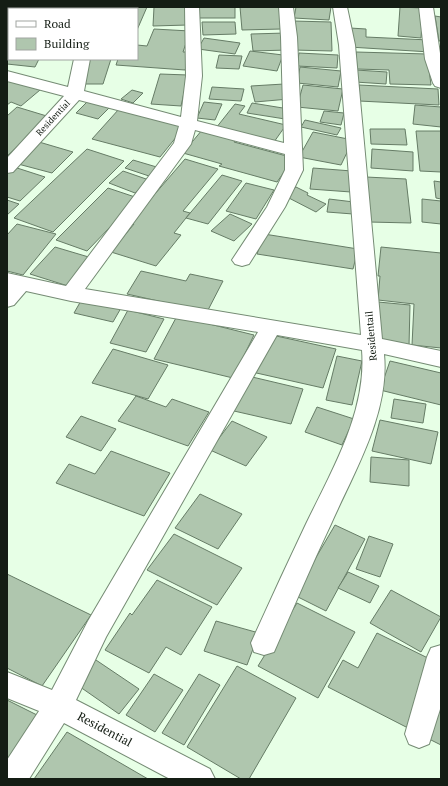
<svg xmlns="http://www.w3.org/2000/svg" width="448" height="786" viewBox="0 0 448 786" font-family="'PT Serif',serif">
  <rect width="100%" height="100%" fill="#e7ffe6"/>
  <g fill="#afc6ae" stroke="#667c66">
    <path d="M22,7H51L50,9H21Z"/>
    <path d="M112,7H147L137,30V9H111Z"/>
    <path d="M154,7H188V25L153,26Z"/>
    <rect x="198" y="7" width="37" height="11"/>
    <path d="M240,7H279L281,29L242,30Z"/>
    <path d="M296,7H331L329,20L294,18Z"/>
    <path d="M397,7L423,8L421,38L398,36L400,7Z"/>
    <path d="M435,16L441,17V41H439Z"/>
    <path d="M293,21L331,22L332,51L293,50Z"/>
    <path d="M202,22H235L236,34L203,35Z"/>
    <path d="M350,28L366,29V37L429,40L430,52L349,47Z"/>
    <path d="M154,29L190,31L183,52H191L185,70L116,65L118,59H137V45L147,46Z"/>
    <path d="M286,33L288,50L253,51L251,34Z"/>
    <path d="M204,38L240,43L235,54L198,49Z"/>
    <path d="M9,43V59H39L35,67L7,64V46Z"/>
    <path d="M250,51L283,55L277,71L243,66Z"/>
    <path d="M356,52L427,54L431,85L390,84L389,70L357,69Z"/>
    <path d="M299,53L338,55L337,68L297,66Z"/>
    <path d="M219,55L242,56L239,69L216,68Z"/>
    <path d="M90,59H111L103,84H82Z"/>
    <path d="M300,67L341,71L338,87L297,83Z"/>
    <path d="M356,70L387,72L386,84L355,82Z"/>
    <path d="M160,74L188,75L181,106L151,104Z"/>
    <path d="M7,79L40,90L21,106L11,102L7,105Z"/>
    <path d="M284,84L289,99L255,102L251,86Z"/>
    <path d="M303,85L343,89L338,111L297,107Z"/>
    <path d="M359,85L438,89L439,105L359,101Z"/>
    <path d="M212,87L244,89L241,101L209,99Z"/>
    <path d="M132,90L143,93L133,103L121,99Z"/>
    <path d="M89,100L111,106L98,119L76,113Z"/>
    <path d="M204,102L222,104L215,120L197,118Z"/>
    <path d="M252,103L289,109L285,119L247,113Z"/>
    <path d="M235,104L245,106L239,114L286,125L274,142L216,128Z"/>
    <path d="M415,105L441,107V127L413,124Z"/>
    <path d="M17,107L50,117L7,156V116Z"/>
    <path d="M119,109L186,125L160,157L92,139Z"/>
    <path d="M324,111L344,113L341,125L320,122Z"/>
    <path d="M305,120L341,128L337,135L301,127Z"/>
    <path d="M370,129H405L407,145L371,144Z"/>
    <path d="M202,130L236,139L234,142L294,158L277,182L219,166L222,164L183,153Z"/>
    <path d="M416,131H441V172L420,171Z"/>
    <path d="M313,132L353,140L341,165L299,157Z"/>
    <path d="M39,142L73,152L52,173L18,164Z"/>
    <path d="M87,149L124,161L53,232L14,218Z"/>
    <path d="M372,149L413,152V171L371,168Z"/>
    <path d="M185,159L218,169L183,211L190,213L174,233L181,235L156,266L111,252L134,224L130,223Z"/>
    <path d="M133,160L160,168L152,177L125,168Z"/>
    <path d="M14,167L45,177L20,201L7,197V174Z"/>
    <path d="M313,168L352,171L351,192L310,189Z"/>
    <path d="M123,171L149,180L135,193L109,183Z"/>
    <path d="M222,175L242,181L208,224L186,218Z"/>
    <path d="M366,177L406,179L411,223L369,222Z"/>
    <path d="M434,181L441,182V199L436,198Z"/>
    <path d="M246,183L274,190L256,219L226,211Z"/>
    <path d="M296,187L308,193L307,195L326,204L316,212L285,196Z"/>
    <path d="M108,188L138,198L87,251L56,240Z"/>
    <path d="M329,199L354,202L353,214L327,212Z"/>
    <path d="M422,199L441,201V224L422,222Z"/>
    <path d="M7,200L19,204L7,215Z"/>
    <path d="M230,214L252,224L234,241L211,231Z"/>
    <path d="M17,224L56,234L23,275L7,271V235Z"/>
    <path d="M264,234L358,249L353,269L257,254Z"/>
    <path d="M55,247L92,258L68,286L30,274Z"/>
    <path d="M381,247L441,253V348L412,345L414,304L378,300L380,276H378Z"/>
    <path d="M141,271L186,281L190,274L223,281L207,312L127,294Z"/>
    <path d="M82,299L121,308L113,322L74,313Z"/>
    <path d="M378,302L410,305L409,346L375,342Z"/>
    <path d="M128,310L164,319L146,352L110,343Z"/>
    <path d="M177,316L254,335L233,378L154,359Z"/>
    <path d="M267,334L336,349L323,388L252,372Z"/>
    <path d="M113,349L168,365L148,399L92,383Z"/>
    <path d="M337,356L362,361L352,405L326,400Z"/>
    <path d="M390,361L441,373V405L380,390Z"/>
    <path d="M248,376L303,389L291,424L234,411Z"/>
    <path d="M136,396L166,407L172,399L209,412L188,446L118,421Z"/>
    <path d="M394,399L426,404L423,423L391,418Z"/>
    <path d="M317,407L354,419L342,445L305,432Z"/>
    <path d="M81,416L116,429L101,451L66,437Z"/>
    <path d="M380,420L438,432L431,464L372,451Z"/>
    <path d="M232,421L267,437L246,466L210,450Z"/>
    <path d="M111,451L170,473L144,516L56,483L69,464L95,474Z"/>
    <path d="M371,457L409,460V486L370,482Z"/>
    <path d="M200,494L242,514L218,549L175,528Z"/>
    <path d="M335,525L365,539L326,611L294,595Z"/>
    <path d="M174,534L242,568L217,605L147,570Z"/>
    <path d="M369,536L393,544L380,577L356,569Z"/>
    <path d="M348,572L379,586L370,603L338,588Z"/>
    <path d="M7,574L91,615L42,686L7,668Z"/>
    <path d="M157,580L212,607L181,655L166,647L149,673L105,650L130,613L132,615Z"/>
    <path d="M391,590L441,617L421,652L370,623Z"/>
    <path d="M297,603L355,632L318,698L258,666Z"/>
    <path d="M216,621L259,633L247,665L204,651Z"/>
    <path d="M377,633L438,663L408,728L328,687L343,660L358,668Z"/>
    <path d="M93,658L139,689L119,714L73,682Z"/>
    <path d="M237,666L296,698L249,779H241L187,747Z"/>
    <path d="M154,674L183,690L155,732L126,715Z"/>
    <path d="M199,674L220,685L184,745L162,733Z"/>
    <path d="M441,695V745L423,736Z"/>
    <path d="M7,700L43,718L7,776Z"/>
    <path d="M67,732L148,779H34Z"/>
  </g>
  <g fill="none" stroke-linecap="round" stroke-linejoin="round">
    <defs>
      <g id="street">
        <path d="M91,7H105L104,9H90Z"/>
        <path d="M185,7H199L202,76L197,121L284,143L281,37L279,7H293L297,37L303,170L285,207L249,264L242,266L235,264L232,260L267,207L285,170V154L195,130L191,144L85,289L361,335L339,45L333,7H347L355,45L382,339L441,351V367L384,354C390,413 354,472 331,524C311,566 293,609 274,652L264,655L254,652L251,643C269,603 287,564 306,524C332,470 367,412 362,350L277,335L106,637L76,700L210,769L215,779H170L64,723L29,779H7V760L39,711L7,698V672L52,690L88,621L258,332L71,301L26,291L14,305L7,307V273L66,286L174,143L179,126L79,100L13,172L7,173V158L64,96L7,81V71L68,87L74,59H90L84,91L181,117L186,76Z"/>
        <path d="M419,7H433L441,60V88L435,86L433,83L425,59Z"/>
        <path d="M7,9H10H9V22H7Z"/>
        <path d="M441,645V706L429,744L419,748L409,744L405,734L427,657L431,648Z"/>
      </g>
    </defs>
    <use href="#street" stroke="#758b74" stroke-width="2"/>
    <use href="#street" fill="#fff" fill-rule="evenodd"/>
  </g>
  <g text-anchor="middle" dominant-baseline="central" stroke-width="4" stroke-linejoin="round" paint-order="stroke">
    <g font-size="9" fill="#141d14" stroke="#fff">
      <text transform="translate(53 118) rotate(-47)">Residential</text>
    </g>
    <g font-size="10" fill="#141d14" stroke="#fff">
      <text transform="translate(371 336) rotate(-95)">Residentail</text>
    </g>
    <g font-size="12" fill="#141d14" stroke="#fff">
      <text transform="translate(105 729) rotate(28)">Residential</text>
    </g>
  </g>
  <rect width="448" height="786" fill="none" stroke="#141d14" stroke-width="16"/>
  <rect x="8" y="8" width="130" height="52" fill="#ffffff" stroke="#a1a5a1"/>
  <rect x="16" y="21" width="20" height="6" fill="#ffffff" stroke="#a1a5a1"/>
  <text x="44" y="28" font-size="12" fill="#141d14">Road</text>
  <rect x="16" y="38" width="20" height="12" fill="#afc6ae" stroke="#a1a5a1"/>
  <text x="44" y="48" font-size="12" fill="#141d14">Building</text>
</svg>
